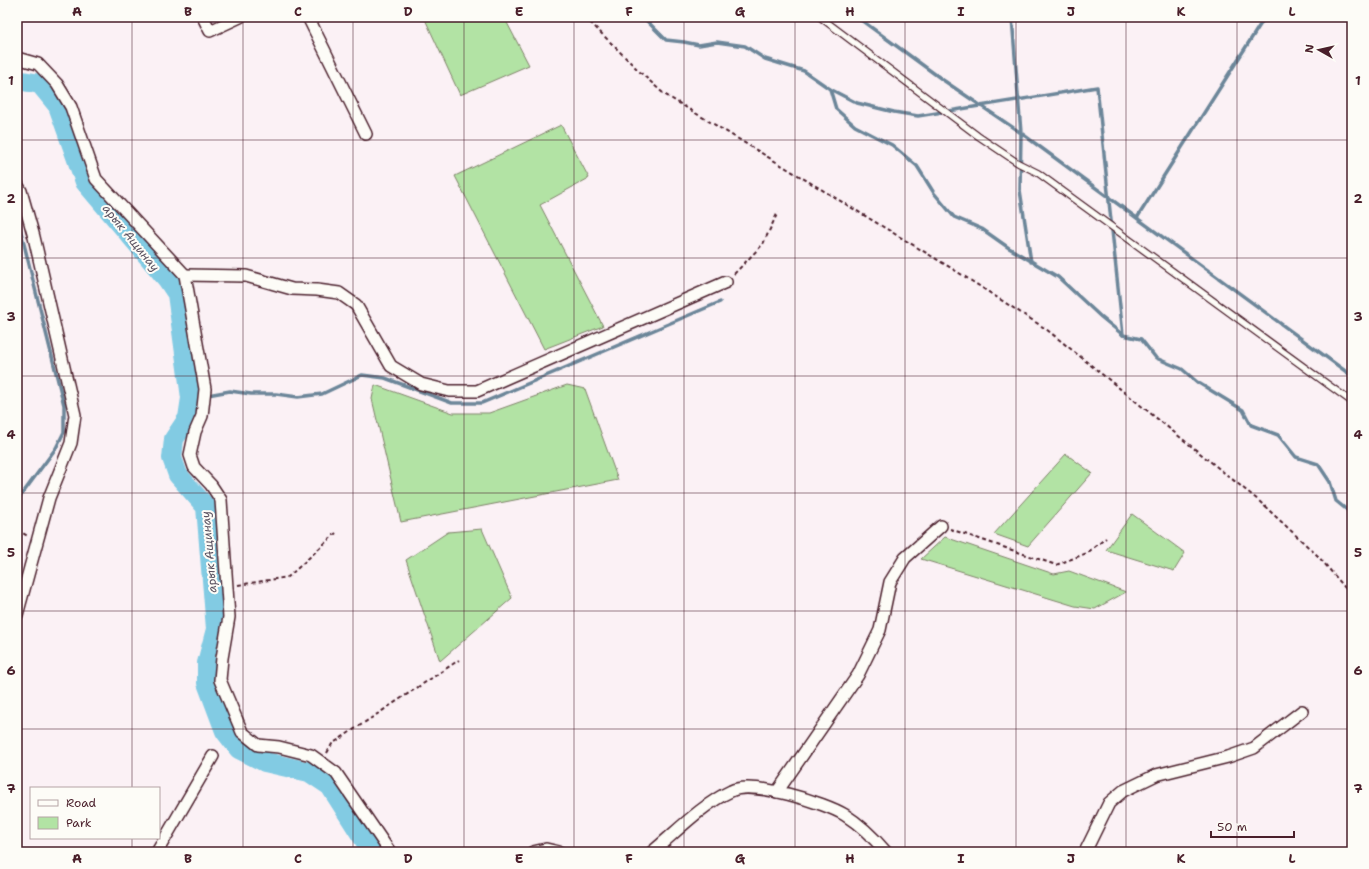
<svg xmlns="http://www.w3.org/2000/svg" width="1369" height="869" viewBox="0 0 1369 869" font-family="'Shantell Sans',sans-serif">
  <rect width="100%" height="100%" fill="#fbf1f5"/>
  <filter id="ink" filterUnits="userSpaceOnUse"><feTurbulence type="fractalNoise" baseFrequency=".025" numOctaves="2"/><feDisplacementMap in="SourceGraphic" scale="8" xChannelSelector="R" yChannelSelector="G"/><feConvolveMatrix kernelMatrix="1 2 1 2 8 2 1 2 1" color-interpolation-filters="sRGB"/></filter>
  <g filter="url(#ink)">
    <g fill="#b2e3a4" stroke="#7e8168">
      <path d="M424,17H504L529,65L460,95Z"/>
      <path d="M561,125L589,178L540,205L603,326L544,349L455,176Z"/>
      <path d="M375,385L453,413H489L567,385L585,389L618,480L401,522L372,399Z"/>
      <path d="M1066,454L1092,473L1028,546L994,534Z"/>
      <path d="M1132,514L1185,553L1174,571L1106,550Z"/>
      <path d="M482,529L512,598L440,661L406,560L448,532Z"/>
      <path d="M945,537L1054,574L1069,571L1126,592L1095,609L1075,606L921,559Z"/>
    </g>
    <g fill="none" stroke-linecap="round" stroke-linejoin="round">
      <g stroke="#6c8699" stroke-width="3.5">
        <path d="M643,17L666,40L684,42L699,45L717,42L745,46L765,59L804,71L830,89L836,109L855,126L892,145L917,166L934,193L954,217L982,229L1009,248L1058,277L1101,317L1123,335L1141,339L1156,358L1182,369L1197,382L1243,410L1251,425L1278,435L1296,457L1318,464L1330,482L1336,501L1352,514"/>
        <path d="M857,17L943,80L1021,133L1352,376"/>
        <path d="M1012,17L1021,133L1020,190L1031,262"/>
        <path d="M830,89L857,103L894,112L918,116L1097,87L1123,335"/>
        <path d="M17,216L64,405V432L56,448L17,501"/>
        <path d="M1137,218L1265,17"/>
        <path d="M191,398L230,391L251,394H276L298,397L322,394L362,375L385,378L452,403H482L720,302"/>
      </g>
      <path stroke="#82cbe3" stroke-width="20" d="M17,80L40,84L58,106L85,182L167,279L177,294L191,398L188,418L174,439L172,458L178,475L206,507L216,629L207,663V683L225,731L239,749L265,762L309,772L330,786L372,852"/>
      <defs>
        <path id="lane" d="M820,17L978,136L1018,163L1038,173L1352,402"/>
        <g id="street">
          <path d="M203,17L210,31L240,17"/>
          <path d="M308,17L366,134"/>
          <path d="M17,58L38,64L57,84L71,107L96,179L185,275L205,389L202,416L195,432L190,455L194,467L211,485L221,500L229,617L222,658L220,680L242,732L258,745L279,747L311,755L336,773L390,852"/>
          <path d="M17,184L21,191L34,237L75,415L71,443L49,498L17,615"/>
          <path d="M185,275L246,276L292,289L317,290L339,293L356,305L391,366L421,384L449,391H477L726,282"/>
          <path d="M777,792L858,675L880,630L890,582L905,558L941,526"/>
          <path d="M157,852L213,756"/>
          <path d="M533,852L546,849L559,852"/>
          <path d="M652,852C676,832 703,804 731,791C752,780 826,803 845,815C861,825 874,838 886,852"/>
          <path d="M1085,852L1109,803L1123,791L1156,775L1228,757L1254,748L1302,711"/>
        </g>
      </defs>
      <use href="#lane" stroke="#4a1f2b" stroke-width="8"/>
      <use href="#street" stroke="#4a1f2b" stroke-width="14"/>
      <g stroke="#4a1f2b" stroke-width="2" stroke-dasharray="4 3" stroke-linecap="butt">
        <path d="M585,17L640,72L664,94L956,271L1046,329L1258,500L1318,556L1352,596"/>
        <path d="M734,274L763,244L778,212"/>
        <path d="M950,529L1056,565L1087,553L1106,538"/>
        <path d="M17,530L28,536"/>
        <path d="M238,585L288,577L336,533"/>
        <path d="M327,753L332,744L459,660"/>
      </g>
      <use href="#lane" stroke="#fdfcf7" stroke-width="5.5"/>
      <use href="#street" stroke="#fdfcf7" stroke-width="11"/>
    </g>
  </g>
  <path fill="none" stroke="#4a1f2b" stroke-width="1" stroke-opacity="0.55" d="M132,17V788M243,17V852M353,17V852M464,17V852M574,17V852M684,17V852M795,17V852M905,17V852M1016,17V852M1126,17V852M1237,17V852M17,140H1352M17,258H1352M17,376H1352M17,493H1352M17,611H1352M17,729H1352M132,838V852"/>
  <g text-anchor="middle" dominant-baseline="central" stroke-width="4" stroke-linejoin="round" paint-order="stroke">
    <g font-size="12" font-style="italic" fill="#5b5362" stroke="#fdfcf7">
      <text transform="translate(131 238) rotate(51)">арык Ащинау</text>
      <text transform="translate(209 552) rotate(-95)">арык Ащинау</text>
    </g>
  </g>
  <rect width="1369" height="869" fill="none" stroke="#fdfcf7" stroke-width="44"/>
  <rect x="30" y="787" width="130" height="52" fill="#fdfcf7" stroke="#b5a4a5"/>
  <rect x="38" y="800" width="20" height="6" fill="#fdfcf7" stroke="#b5a4a5"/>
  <text x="66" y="807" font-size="12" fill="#4a1f2b">Road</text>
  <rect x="38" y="817" width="20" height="12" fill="#b2e3a4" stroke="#b5a4a5"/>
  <text x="66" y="827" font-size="12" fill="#4a1f2b">Park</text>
  <g transform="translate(1319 50) rotate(278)" stroke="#fdfcf7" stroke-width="3" paint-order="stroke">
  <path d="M0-3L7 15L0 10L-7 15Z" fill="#4a1f2b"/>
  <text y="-6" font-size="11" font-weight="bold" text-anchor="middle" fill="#4a1f2b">N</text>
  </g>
  <path d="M1211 831v6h83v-6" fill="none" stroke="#4a1f2b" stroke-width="2"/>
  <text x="1217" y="831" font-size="12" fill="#4a1f2b" stroke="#fdfcf7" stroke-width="3" paint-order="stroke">50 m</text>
  <rect x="22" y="22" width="1325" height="825" fill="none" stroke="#4a1f2b" stroke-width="1.5"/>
  <g font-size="13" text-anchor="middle" font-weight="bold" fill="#4a1f2b">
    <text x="77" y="16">A</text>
    <text x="188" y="16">B</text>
    <text x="298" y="16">C</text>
    <text x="408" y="16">D</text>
    <text x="519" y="16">E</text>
    <text x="629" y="16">F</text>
    <text x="740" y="16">G</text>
    <text x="850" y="16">H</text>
    <text x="961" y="16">I</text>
    <text x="1071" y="16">J</text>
    <text x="1181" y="16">K</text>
    <text x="1292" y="16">L</text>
    <text x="11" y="85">1</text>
    <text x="1358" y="85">1</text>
    <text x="11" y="203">2</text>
    <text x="1358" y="203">2</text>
    <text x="11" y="321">3</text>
    <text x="1358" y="321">3</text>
    <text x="11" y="439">4</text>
    <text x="1358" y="439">4</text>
    <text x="11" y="557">5</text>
    <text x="1358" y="557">5</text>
    <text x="11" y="675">6</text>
    <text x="1358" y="675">6</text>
    <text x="11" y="793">7</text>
    <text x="1358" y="793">7</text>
    <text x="77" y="863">A</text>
    <text x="188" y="863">B</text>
    <text x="298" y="863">C</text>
    <text x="408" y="863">D</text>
    <text x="519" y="863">E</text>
    <text x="629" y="863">F</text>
    <text x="740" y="863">G</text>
    <text x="850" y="863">H</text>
    <text x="961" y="863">I</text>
    <text x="1071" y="863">J</text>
    <text x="1181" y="863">K</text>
    <text x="1292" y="863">L</text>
  </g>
</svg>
